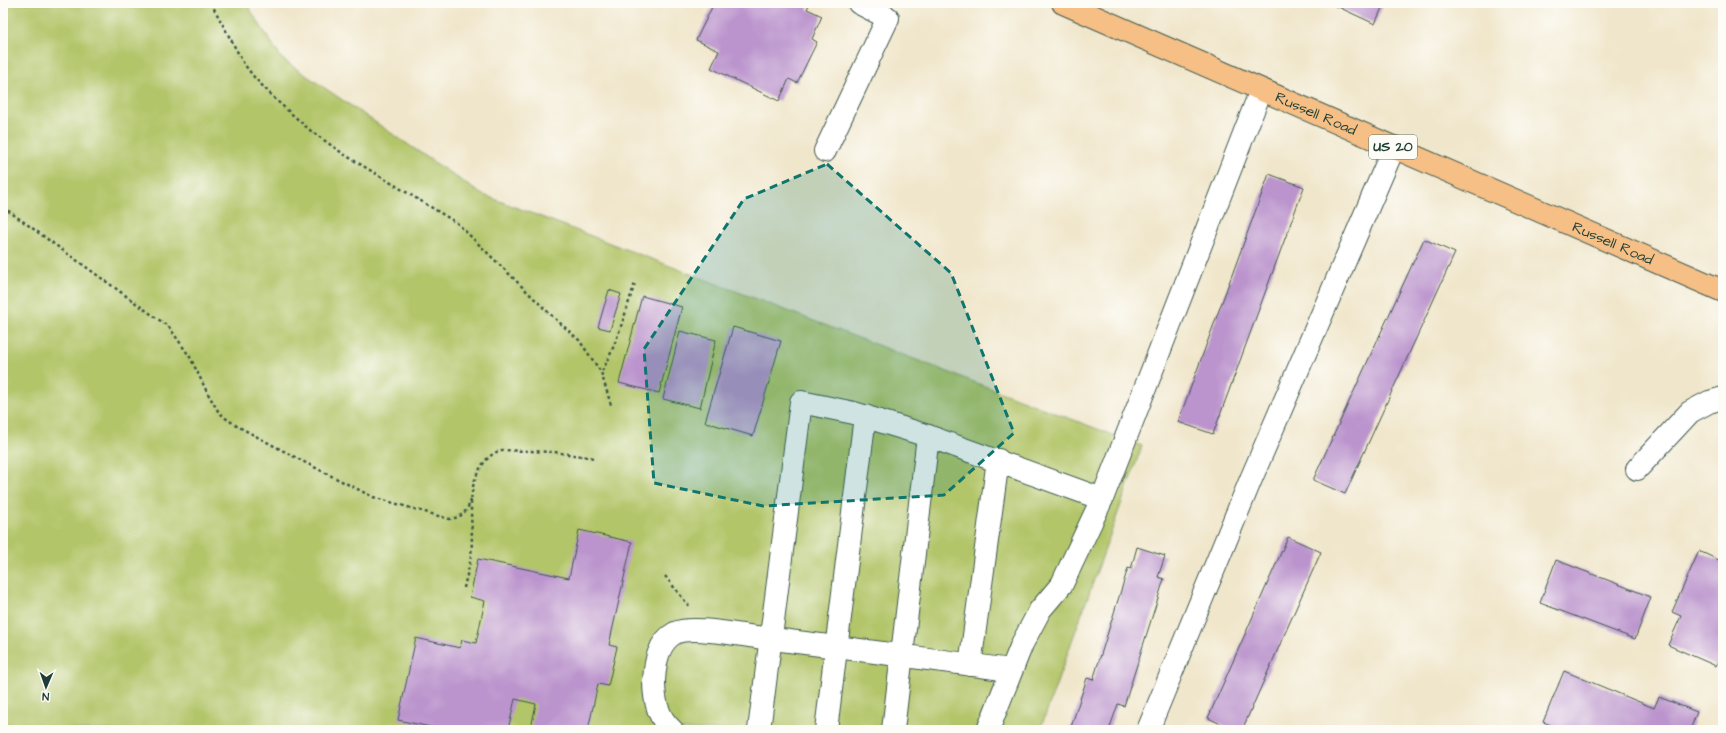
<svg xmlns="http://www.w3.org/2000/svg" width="1726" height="733" viewBox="0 0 1726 733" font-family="'Architects Daughter',sans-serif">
  <rect width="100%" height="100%" fill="#fdfcf7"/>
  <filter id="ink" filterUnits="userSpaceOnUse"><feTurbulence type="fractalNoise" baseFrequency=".025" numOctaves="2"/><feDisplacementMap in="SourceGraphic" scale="8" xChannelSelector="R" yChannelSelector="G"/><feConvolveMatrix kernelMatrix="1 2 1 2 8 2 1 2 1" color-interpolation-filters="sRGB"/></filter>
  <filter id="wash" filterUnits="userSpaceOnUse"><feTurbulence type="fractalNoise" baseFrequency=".012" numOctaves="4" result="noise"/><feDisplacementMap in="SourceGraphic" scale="16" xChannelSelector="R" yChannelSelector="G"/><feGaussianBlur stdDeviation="0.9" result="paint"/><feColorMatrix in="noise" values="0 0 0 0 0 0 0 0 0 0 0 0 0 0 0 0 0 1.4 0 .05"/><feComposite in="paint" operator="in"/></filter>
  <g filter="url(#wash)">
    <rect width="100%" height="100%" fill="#f0e6cb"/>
    <path fill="#b2c569" stroke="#68814e" d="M3,3H246L282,59L481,194L1142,446L1040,730H3Z"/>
    <g id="blocks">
      <g fill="#bb94cd">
        <path d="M714,3H810L807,9L822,16L812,39L817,42L797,83L789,79L779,101L711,68L719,51L696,40Z"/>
        <path d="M1335,3H1384L1375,24L1334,5Z"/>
        <path d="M1269,174L1304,187L1213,434L1178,422Z"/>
        <path d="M1424,239L1455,253L1345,494L1313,480Z"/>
        <path d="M609,290L621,294L610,330L598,327Z"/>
        <path d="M642,296L682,307L659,393L619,383Z"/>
        <path d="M733,327L781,341L753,436L705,422Z"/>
        <path d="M680,331L716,340L700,408L663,399Z"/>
        <path d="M579,530L632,542L609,645L617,647L608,686L598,684L588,730H540L531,728L536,704L515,699L508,730H444L398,720L416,638L460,648L462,640L476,643L485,601L470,597L478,559L569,578Z"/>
        <path d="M1288,537L1321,552L1242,730H1234L1208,718Z"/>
        <path d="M1137,547L1165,556L1158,577L1164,579L1124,706L1118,704L1109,730H1070L1087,678L1093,680L1128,568L1131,569Z"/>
        <path d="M1699,551L1723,562V650L1716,666L1668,645L1681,616L1672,612Z"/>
        <path d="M1556,560L1651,597L1635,639L1540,603Z"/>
        <path d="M1564,671L1654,708L1659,697L1697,712L1690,730H1564L1543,722Z"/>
      </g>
    </g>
  </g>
  <g filter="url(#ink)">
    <use href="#blocks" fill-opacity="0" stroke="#3e564b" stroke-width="1"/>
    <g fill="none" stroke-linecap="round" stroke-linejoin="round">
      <defs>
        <g id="minor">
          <path d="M825,151L888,18L859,3"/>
          <path d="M1637,469L1690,412L1709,402L1723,398"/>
          <path d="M970,665L998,460"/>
          <path d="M672,730C657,717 654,699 654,681C655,663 658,642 675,633C691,625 737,635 756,637C841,647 926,659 1011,670"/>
          <path d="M759,730L801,402L854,413L928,436L1102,499"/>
          <path d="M826,730L865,416"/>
          <path d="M893,730L928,436"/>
          <path d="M988,730L1022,644L1040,610L1062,584L1102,499L1261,90"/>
          <path d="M1148,730L1251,479L1394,147"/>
        </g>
        <g id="major">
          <path id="s1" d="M1063,3L1723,291"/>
        </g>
      </defs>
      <use href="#minor" stroke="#3e564b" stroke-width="24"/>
      <use href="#major" stroke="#3e564b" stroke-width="24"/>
      <g stroke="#3e564b" stroke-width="2.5" stroke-dasharray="3 3" stroke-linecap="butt">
        <path d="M211,3L244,64L254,77L277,101L311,131L345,155L457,223L551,315L579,340L601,372L611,405"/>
        <path d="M3,207L169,327L190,357L207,392L218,411L224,417L237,426L306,463L373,497L449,519C462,518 467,511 471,500"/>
        <path d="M602,371C617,344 625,313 635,283"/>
        <path d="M665,576L689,606"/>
        <path d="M464,588C466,577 470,566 471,555C475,523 463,492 483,464C488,457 494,452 502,450L554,452L595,458"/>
      </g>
      <use href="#minor" stroke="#fff" stroke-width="22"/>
      <use href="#major" stroke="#f5bf86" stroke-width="22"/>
    </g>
  </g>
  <path fill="#0f766e" fill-opacity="0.2" stroke="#0f766e" stroke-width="3" stroke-dasharray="8 5" stroke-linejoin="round" d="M827,164L951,273L1014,433L944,495L763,506L654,483L644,349L744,199Z"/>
  <g text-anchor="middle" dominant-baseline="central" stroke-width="3" stroke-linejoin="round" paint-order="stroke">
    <rect fill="#fdfcf7" stroke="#62766e" stroke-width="1" x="1369" y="135" width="48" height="24" rx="3"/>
    <g font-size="14" font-weight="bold" fill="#1f3d34">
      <text x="1393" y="147">US 20</text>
    </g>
    <g font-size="15" fill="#1f3d34" stroke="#fdfcf7">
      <text stroke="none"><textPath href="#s1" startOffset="276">Russell Road</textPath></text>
      <text stroke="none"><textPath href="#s1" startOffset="600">Russell Road</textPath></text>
    </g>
  </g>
  <rect width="1726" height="733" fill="none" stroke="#fdfcf7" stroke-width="16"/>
  <g transform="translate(46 687) rotate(182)" stroke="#fdfcf7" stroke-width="3" paint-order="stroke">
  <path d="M0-3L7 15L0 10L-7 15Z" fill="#1f3d34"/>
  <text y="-6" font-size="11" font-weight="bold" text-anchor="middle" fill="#1f3d34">N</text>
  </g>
</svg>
